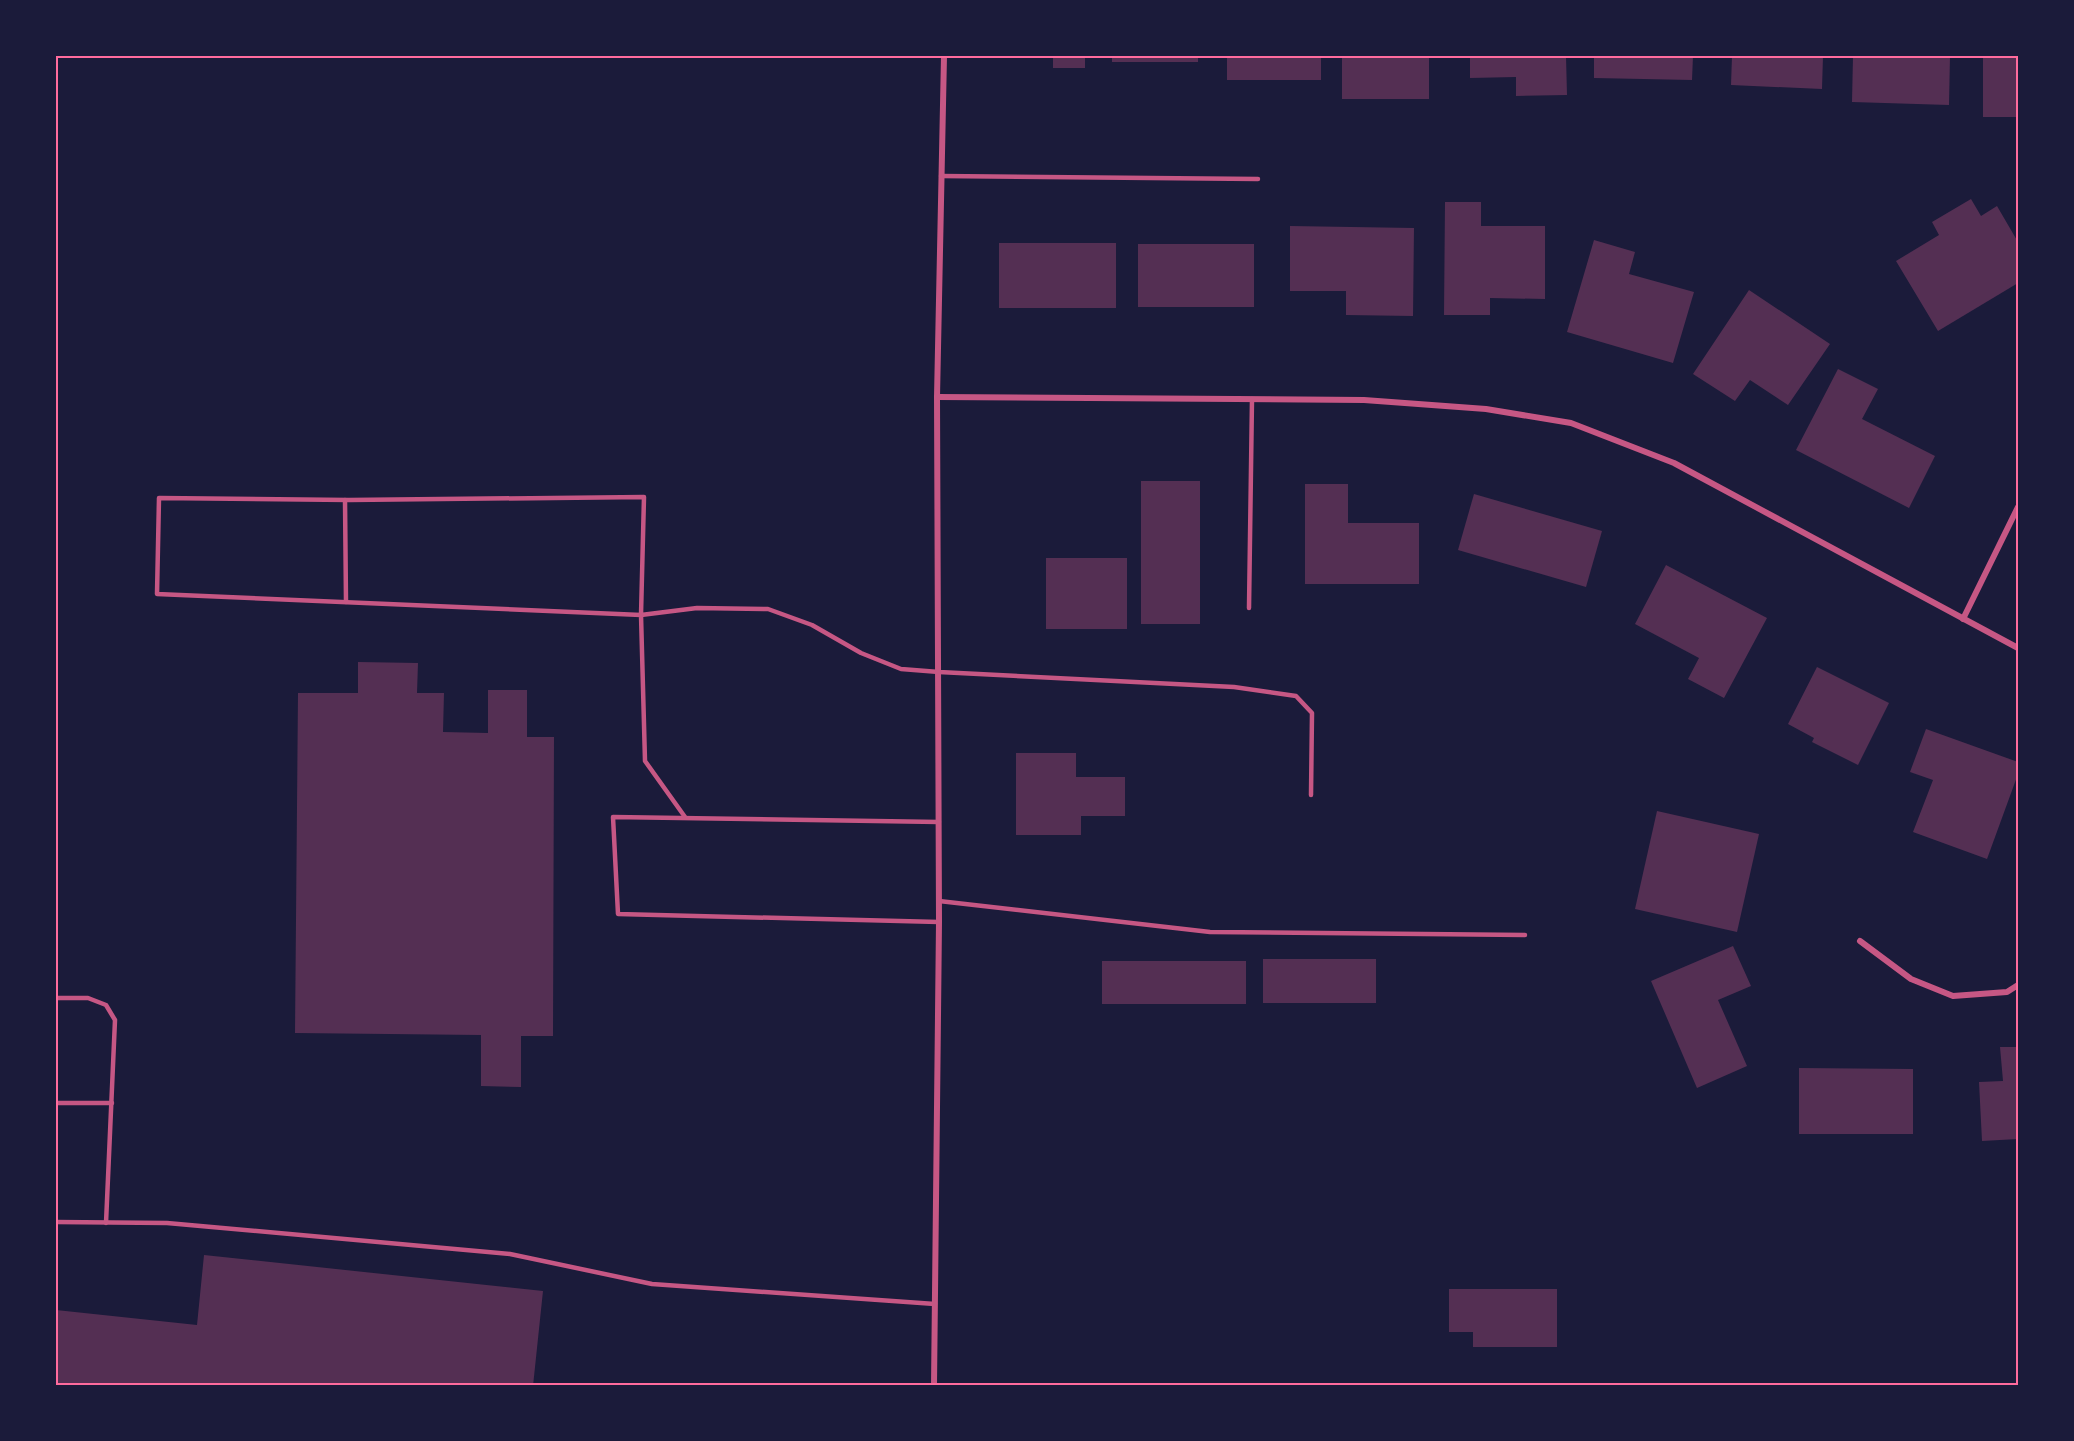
<svg xmlns="http://www.w3.org/2000/svg" width="2074" height="1441" viewBox="0 0 2074 1441" font-family="'Roboto Condensed',sans-serif">
  <rect width="100%" height="100%" fill="#1b1b3a"/>
  <g fill="#542f53">
    <rect x="1053" y="56" width="32" height="12"/>
    <rect x="1112" y="56" width="86" height="6"/>
    <rect x="1227" y="56" width="94" height="24"/>
    <rect x="1342" y="56" width="87" height="43"/>
    <path d="M1470,56H1566L1567,95L1516,96V77L1470,78Z"/>
    <path d="M1594,56H1693L1692,80L1594,78Z"/>
    <path d="M1732,56H1823L1822,89L1731,85Z"/>
    <path d="M1853,56H1950L1949,105L1852,102Z"/>
    <rect x="1983" y="56" width="35" height="61"/>
    <path d="M1971,199L1981,216L1997,206L2018,242V283L1938,331L1896,261L1939,235L1932,222Z"/>
    <path d="M1445,202H1481V226H1545V299L1490,298V315H1444Z"/>
    <path d="M1290,226L1414,228L1413,316L1346,315V291H1290Z"/>
    <path d="M1594,240L1635,252L1629,274L1694,292L1673,363L1567,332Z"/>
    <rect x="999" y="243" width="117" height="65"/>
    <rect x="1138" y="244" width="116" height="63"/>
    <path d="M1749,290L1830,344L1788,405L1750,380L1735,401L1693,374Z"/>
    <path d="M1838,369L1878,389L1862,419L1935,456L1909,508L1796,450Z"/>
    <rect x="1141" y="481" width="59" height="143"/>
    <path d="M1305,484H1348V523H1419V584H1305Z"/>
    <path d="M1474,494L1602,531L1586,587L1458,550Z"/>
    <rect x="1046" y="558" width="81" height="71"/>
    <path d="M1666,565L1767,618L1724,698L1688,679L1699,658L1635,624Z"/>
    <path d="M358,662L418,663L417,693H444L443,732L488,733V690H527V737H554L553,1036H521V1087L481,1086V1035L295,1033L298,693H358Z"/>
    <path d="M1817,667L1889,703L1858,765L1812,742L1814,738L1788,724Z"/>
    <path d="M1926,729L2018,762V774L1987,859L1913,832L1933,780L1910,772Z"/>
    <path d="M1016,753H1076V777H1125V816H1081V835H1016Z"/>
    <path d="M1657,811L1759,834L1737,932L1635,909Z"/>
    <path d="M1733,946L1751,986L1718,1000L1747,1066L1697,1088L1651,981Z"/>
    <rect x="1263" y="959" width="113" height="44"/>
    <rect x="1102" y="961" width="144" height="43"/>
    <path d="M2000,1047H2018V1139L1982,1141L1979,1082L2003,1081Z"/>
    <path d="M1799,1068L1913,1069V1134H1799Z"/>
    <path d="M204,1255L543,1291L533,1386H56V1310L197,1325Z"/>
    <path d="M1449,1289H1557V1347H1473V1332H1449Z"/>
  </g>
  <g fill="none" stroke-linecap="round" stroke-linejoin="round">
    <g stroke="#c65784" stroke-width="4.5">
      <path d="M941,176L1258,179"/>
      <path d="M345,500L346,602"/>
      <path d="M1249,608L1252,399"/>
      <path d="M685,817L645,761L641,615L644,497L349,500L159,498L157,594L641,615L697,608L768,609L812,625L861,653L901,669L939,672L1234,687L1296,696L1312,713L1311,795"/>
      <path d="M939,822L613,817L618,914L939,922"/>
      <path d="M939,901L1210,932L1525,935"/>
      <path d="M56,998H88L106,1005L115,1020L106,1223"/>
      <path d="M56,1103H112"/>
      <path d="M56,1222L167,1223L510,1254L652,1284L935,1304"/>
    </g>
    <g stroke="#c65784" stroke-width="6">
      <path d="M937,397L1364,400L1486,409L1571,423L1674,463L2018,648"/>
      <path d="M1963,619L2018,507"/>
      <path d="M1860,941L1911,979L1953,996L2007,992L2018,985"/>
      <path d="M934,1386L939,922L937,397L944,56"/>
    </g>
  </g>
  <rect width="2074" height="1441" fill="none" stroke="#1b1b3a" stroke-width="114"/>
  <rect x="57" y="57" width="1960" height="1327" fill="none" stroke="#ff6b9d" stroke-width="2"/>
</svg>
